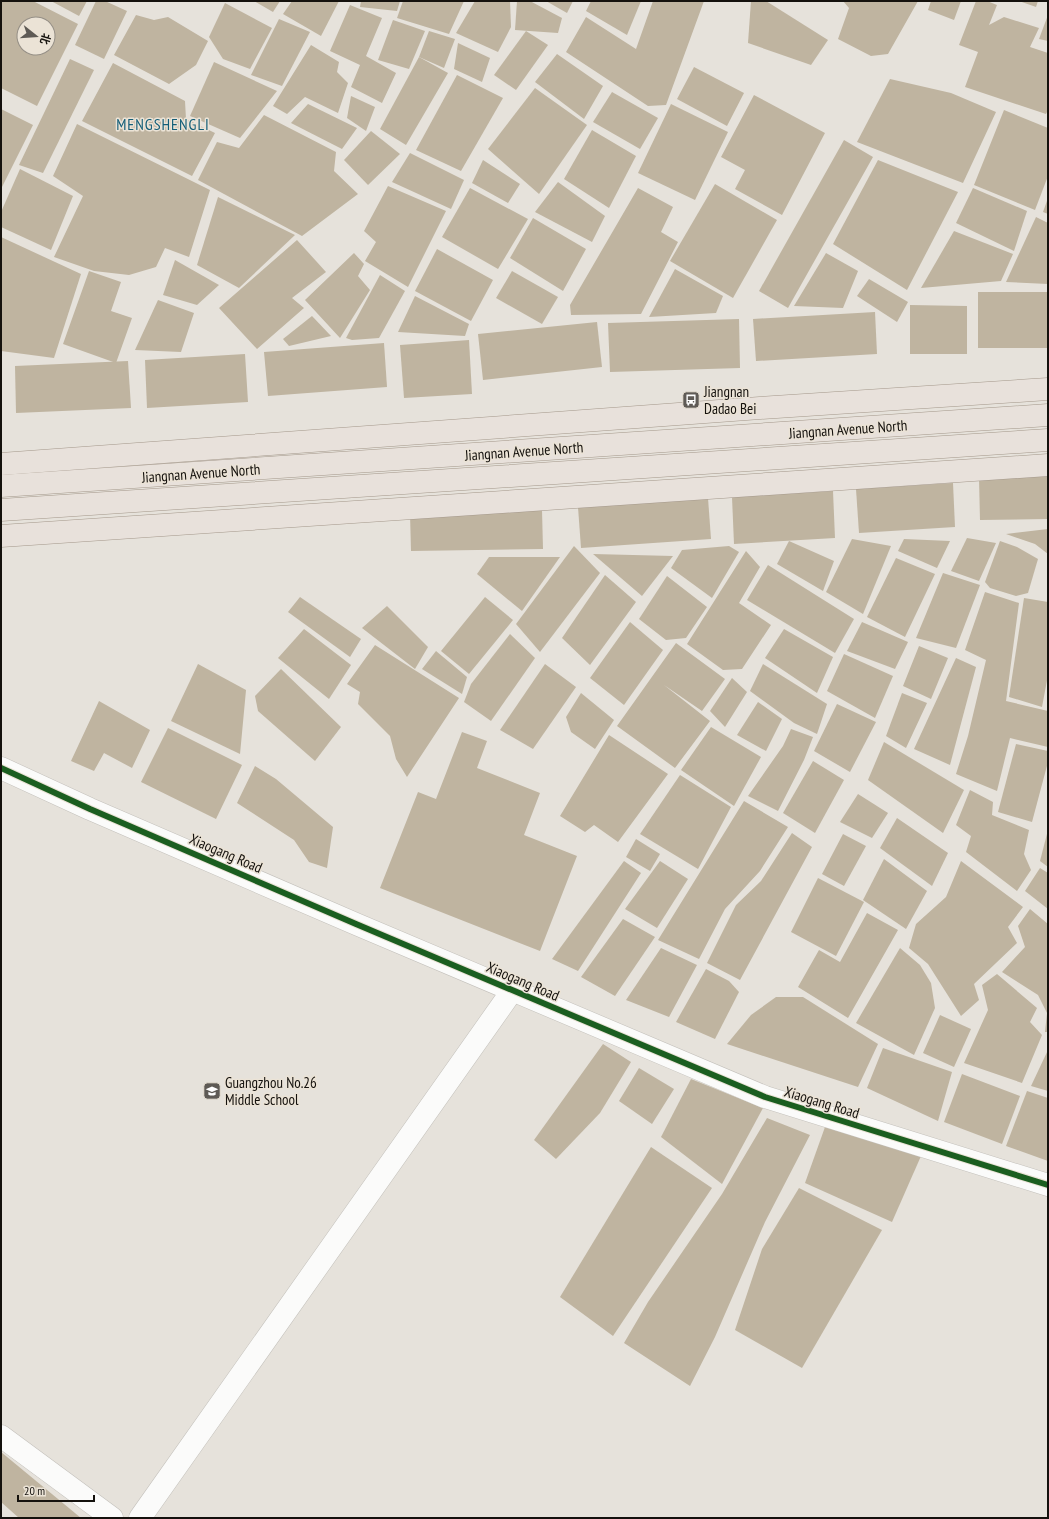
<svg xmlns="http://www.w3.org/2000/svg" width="1049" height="1519" viewBox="0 0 1049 1519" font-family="'PT Sans Narrow','Noto Sans SC',sans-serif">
  <rect width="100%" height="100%" fill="#e6e2db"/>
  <g fill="#bfb4a0" fill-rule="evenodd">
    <path d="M1,1H33L78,24L37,106L1,88ZM24,24H48V48H24Z"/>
    <path d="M51,1H87L79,16Z"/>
    <path d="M96,1H105L127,11L104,59L75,45Z"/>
    <path d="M254,1H280L273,12Z"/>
    <path d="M292,1H339L321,36L283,14Z"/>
    <path d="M361,1H400L397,11L360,7Z"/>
    <path d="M403,1H464L449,34L397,18Z"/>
    <path d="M475,1H510L511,27L498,52L456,33Z"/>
    <path d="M517,1H530L562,18L558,33L515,30Z"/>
    <path d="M546,1H573L567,13Z"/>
    <path d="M591,1H641L627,35L586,11Z"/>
    <path d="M653,1H704L666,105L648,106L566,52L586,17L636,49Z"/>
    <path d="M751,1H766L828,40L811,65L748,43Z"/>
    <path d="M843,1H918L888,54L871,56L838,39L849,8Z"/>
    <path d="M931,1H961L954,20L928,10Z"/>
    <path d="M976,1H987L997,5L989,25L1004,17L1039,28L1030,47L1048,53V110L1046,114L965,87L978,52L959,45Z"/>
    <path d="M1019,1H1038L1036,7Z"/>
    <path d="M225,3L272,28L250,69L223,59L209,37Z"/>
    <path d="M350,5L382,18L366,56L396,73L382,103L351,87L360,65L330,51Z"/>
    <path d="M136,15L154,20L168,17L208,41L196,65L169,84L114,55Z"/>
    <path d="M1048,15V41L1039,39Z"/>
    <path d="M279,19L310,32L282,86L251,75Z"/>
    <path d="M393,20L425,31L409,69L378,60Z"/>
    <path d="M429,31L455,39L444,68L419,57Z"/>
    <path d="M526,31L548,45L516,90L494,75Z"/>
    <path d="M458,43L490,58L482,82L454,69Z"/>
    <path d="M311,45L339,62L337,72L348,83L338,113L305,97L287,114L273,106Z"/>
    <path d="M557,54L603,86L584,119L535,82Z"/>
    <path d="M419,57L448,73L406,145L380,129Z"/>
    <path d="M70,59L94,70L43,173L19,165Z"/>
    <path d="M214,62L277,91L240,138L190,116Z"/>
    <path d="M113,63L185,101L186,119L215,133L192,176L82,121Z"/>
    <path d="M694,67L744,93L727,126L677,99Z"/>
    <path d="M457,75L503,98L461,171L416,150Z"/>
    <path d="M890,79L951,93L996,112L963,183L857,142Z"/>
    <path d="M535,88L587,125L539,194L488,149Z"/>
    <path d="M612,92L658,118L640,149L593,122Z"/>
    <path d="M754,95L825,133L782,215L735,189L745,170L721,157Z"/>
    <path d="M351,96L375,107L366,131L347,118Z"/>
    <path d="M308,104L357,128L342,149L291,123Z"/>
    <path d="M671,104L728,132L695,200L638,173Z"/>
    <path d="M1,109L33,125L1,189Z"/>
    <path d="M1004,110L1048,128V176L1035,210L974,185Z"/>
    <path d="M264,115L336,152L334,171L358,194L302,236L198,180L217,142L239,148Z"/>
    <path d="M77,124L210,190L189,257L165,248L156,267L129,275L94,271L54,257L83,196L53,176Z"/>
    <path d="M592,130L636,156L609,208L564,179Z"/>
    <path d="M371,131L400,154L368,185L344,160Z"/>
    <path d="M844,140L873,157L788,308L759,291Z"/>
    <path d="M410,153L464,180L451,209L392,182Z"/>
    <path d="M483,160L520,184L508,203L472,183Z"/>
    <path d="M878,160L958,192L907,290L833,244Z"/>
    <path d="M20,169L73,196L51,250L1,227V212Z"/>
    <path d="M558,182L605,216L592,242L535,212Z"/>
    <path d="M715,184L777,220L733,298L670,261Z"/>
    <path d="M388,186L446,211L408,287L365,261L376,242L364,231Z"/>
    <path d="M470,188L528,219L498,269L442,237Z"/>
    <path d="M638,188L673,207L661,232L678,242L641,314L571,315L570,305Z"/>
    <path d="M973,188L1027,211L1014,251L956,223Z"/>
    <path d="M218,197L295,235L239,288L197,265Z"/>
    <path d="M1048,198V214L1043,212Z"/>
    <path d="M1036,217L1048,223V284L1006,282Z"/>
    <path d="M533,218L586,249L563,291L510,258Z"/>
    <path d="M954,231L1013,254L1001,281L921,288Z"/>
    <path d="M1,237L81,274L54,358L1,351Z"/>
    <path d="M297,240L326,272L292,298L304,308L257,349L219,308Z"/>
    <path d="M437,249L493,280L471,321L415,291Z"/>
    <path d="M354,253L364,264L358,276L370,290L340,338L305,300Z"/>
    <path d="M826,253L858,271L843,308L794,306Z"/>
    <path d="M175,260L219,285L197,305L163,295Z"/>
    <path d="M675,269L723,296L716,313L649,317Z"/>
    <path d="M89,271L121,282L111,311L132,318L116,363L63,344Z"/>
    <path d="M512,271L558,297L542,324L496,298Z"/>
    <path d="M380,275L405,291L379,338L352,340L346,338Z"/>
    <path d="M869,279L908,302L897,322L857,296Z"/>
    <rect x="978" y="292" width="70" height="56"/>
    <path d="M415,296L469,324L465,336L398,332Z"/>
    <path d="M158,300L194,313L181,352L135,350Z"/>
    <path d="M910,305L967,306V354H910Z"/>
    <path d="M875,312L877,354L756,361L753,319Z"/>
    <path d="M312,316L331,336L289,346L283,339Z"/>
    <path d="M739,319L740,368L610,372L608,323Z"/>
    <path d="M597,322L602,367L483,380L478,334Z"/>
    <path d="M469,340L472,394L404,398L400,345Z"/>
    <path d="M384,343L387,387L268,396L264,352Z"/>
    <path d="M245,354L248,402L147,408L145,360Z"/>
    <path d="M128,361L131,408L16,413L15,366Z"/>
    <path d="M1048,476V519L980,520L979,478Z"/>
    <path d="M953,483L955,527L859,533L856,489Z"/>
    <path d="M833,491L835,538L734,544L732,497Z"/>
    <path d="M708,498L711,539L581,548L578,507Z"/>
    <path d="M542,510L543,549L411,551L410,513Z"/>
    <path d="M1048,529V554L1035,544L1006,534Z"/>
    <path d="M967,538L996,543L979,581L951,571Z"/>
    <path d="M852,539L891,546L863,614L826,592Z"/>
    <path d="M904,539L950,541L937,568L898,551Z"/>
    <path d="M789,541L834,561L823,591L777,564Z"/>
    <path d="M1000,541L1017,547L1038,559L1028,593L1016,596L990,588L985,582Z"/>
    <path d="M574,546L600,573L540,652L516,624Z"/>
    <path d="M729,546L739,552L712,598L671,568L682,550Z"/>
    <path d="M746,551L760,567L739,603L771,625L742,669L723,670L687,644Z"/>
    <path d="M593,554L673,556L642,596Z"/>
    <path d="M489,557H560L522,611L477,574Z"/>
    <path d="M896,558L935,574L905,637L867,617Z"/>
    <path d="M768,565L854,619L835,653L747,600Z"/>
    <path d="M943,573L980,585L956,648L916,638Z"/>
    <path d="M605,575L636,602L590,665L562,638Z"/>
    <path d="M667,576L707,607L686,638L666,640L639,619Z"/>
    <path d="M985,592L1019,603L1006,701L1048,711V747L1010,738L997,791L956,774L968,736L986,660L965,650Z"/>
    <path d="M300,597L361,639L350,657L288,612Z"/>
    <path d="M485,597L513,620L469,674L441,651Z"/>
    <path d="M1024,598L1048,602V675L1042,707L1009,697Z"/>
    <path d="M387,606L428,647L415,669L362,628Z"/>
    <path d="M630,622L663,650L624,705L590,678Z"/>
    <path d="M862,622L908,642L895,669L847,651Z"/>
    <path d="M304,629L351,665L329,699L278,658Z"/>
    <path d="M784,629L833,657L817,693L765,658Z"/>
    <path d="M510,634L535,658L491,721L464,702L471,684Z"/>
    <path d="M676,643L725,679L702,711L664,685L710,721L675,768L617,726Z"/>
    <path d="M375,645L459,698L407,777L396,759L390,736L358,704L360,692L347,684Z"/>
    <path d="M919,646L948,658L931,699L903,686Z"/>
    <path d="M436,651L467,677L462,694L422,669Z"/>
    <path d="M844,654L893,676L875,718L827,691Z"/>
    <path d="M956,658L976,667L950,765L914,749Z"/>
    <path d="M198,664L246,690L240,754L171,721Z"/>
    <path d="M545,664L576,687L533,749L500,730Z"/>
    <path d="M763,664L827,704L817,734L794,723L750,691Z"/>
    <path d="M281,669L341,727L315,761L258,711L255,696Z"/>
    <path d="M732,678L747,692L725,727L710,711Z"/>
    <path d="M581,693L614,720L595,749L571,732L566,717Z"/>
    <path d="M902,693L927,703L906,748L886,736Z"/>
    <path d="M99,701L150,730L132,768L104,753L94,771L71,761Z"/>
    <path d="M758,702L782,719L766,751L737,735Z"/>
    <path d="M837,704L876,722L850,772L814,751Z"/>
    <path d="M711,727L761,757L734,806L681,770Z"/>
    <path d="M168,728L242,765L216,819L141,782Z"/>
    <path d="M791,729L813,737L804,760L778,811L748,796L783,746Z"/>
    <path d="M462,732L487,741L477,768L540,793L524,835L577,856L540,951L380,888L418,792L436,799Z"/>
    <path d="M609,735L668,774L618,842L594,825L585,832L560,816Z"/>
    <path d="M884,742L964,790L943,833L868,780Z"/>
    <path d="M1016,744L1048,751V762L1032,822L998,812Z"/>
    <path d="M813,761L844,780L815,833L783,813Z"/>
    <path d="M255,766L276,779L333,827L327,868L309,862L294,840L237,803Z"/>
    <path d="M680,775L731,807L698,869L640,834Z"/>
    <path d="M970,790L993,802L992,815L1029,830L1024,854L1031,870L1017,891L966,852L971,836L956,825Z"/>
    <path d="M858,794L888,813L872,838L840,822Z"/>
    <path d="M744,801L788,827L760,871L725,909L699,959L658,940Z"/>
    <path d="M897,818L948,853L932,886L880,848Z"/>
    <path d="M1048,830V867L1040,861Z"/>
    <path d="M792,833L812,847L740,980L707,963L736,905L761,881Z"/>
    <path d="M843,834L866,846L844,886L822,874Z"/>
    <path d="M636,839L660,854L650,871L626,857Z"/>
    <path d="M884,859L927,891L906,929L863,900Z"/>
    <path d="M624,861L641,873L578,971L552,959Z"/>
    <path d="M660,861L688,879L657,928L625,909Z"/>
    <path d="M961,861L1023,907L1008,927L1017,943L974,984L979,1000L961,1016L928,964L909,948L916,924L946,897Z"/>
    <path d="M1040,868L1048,873V909L1025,891Z"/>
    <path d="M818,878L864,902L836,956L791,932Z"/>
    <path d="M1030,909L1048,924V1032H1045L1047,1013L1038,995L1002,972L1025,947L1018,926Z"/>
    <path d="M867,913L898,930L848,1018L798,987L819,950L840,962Z"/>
    <path d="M623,919L655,937L615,996L581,977Z"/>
    <path d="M661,948L697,965L669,1017L626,1000Z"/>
    <path d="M900,948L920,965L931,983L935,1008L914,1055L856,1023Z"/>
    <path d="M706,969L729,981L739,992L715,1039L676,1022Z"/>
    <path d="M997,974L1037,1008L1030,1022L1042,1035L1022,1083L964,1063L988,1010L982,985Z"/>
    <path d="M776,997H803L878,1044L858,1087L727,1044L751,1015Z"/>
    <path d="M940,1015L971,1029L954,1067L923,1053Z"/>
    <path d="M603,1044L631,1062L600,1113L556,1159L534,1140Z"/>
    <path d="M883,1048L952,1072L938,1121L867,1088Z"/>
    <path d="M1048,1050V1091L1031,1086Z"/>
    <path d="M639,1068L674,1089L652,1124L619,1101Z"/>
    <path d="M962,1074L1020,1096L1002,1144L944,1122Z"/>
    <path d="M691,1079L763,1108L722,1184L661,1137Z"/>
    <path d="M1027,1091L1048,1098V1161L1006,1146Z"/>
    <path d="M767,1118L810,1135L765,1222L715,1337L690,1386L624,1343L648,1302L722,1194Z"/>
    <path d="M825,1127L921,1156L892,1222L805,1183Z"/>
    <path d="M651,1147L712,1188L613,1336L560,1297Z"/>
    <path d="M799,1188L882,1230L802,1368L735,1330L762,1249Z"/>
    <path d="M1,1452L81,1518H19L1,1502Z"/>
  </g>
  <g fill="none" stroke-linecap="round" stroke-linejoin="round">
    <defs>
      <g id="minor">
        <path d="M1,768L90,809L356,924L765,1097L1048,1185"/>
        <path d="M1,1436L112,1518"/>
        <path d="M140,1518L512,991"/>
      </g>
      <g id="major">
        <path d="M1,464L760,408L1048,389"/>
        <path d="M1,486L1048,415"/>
        <path d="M1,510L1048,440"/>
        <path d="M1,536L1048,465"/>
      </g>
    </defs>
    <use href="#minor" stroke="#c3c0bb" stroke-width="23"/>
    <use href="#major" stroke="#a4988b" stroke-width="23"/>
    <use href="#minor" stroke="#fbfbfa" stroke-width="22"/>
    <use href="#major" stroke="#e8e1db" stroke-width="22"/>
    <defs>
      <path id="cycleway" d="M1,768L90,809L356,924L765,1097L1048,1185"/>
    </defs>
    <use href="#cycleway" stroke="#ebe3d6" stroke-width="8"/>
    <use href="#cycleway" stroke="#1b5e20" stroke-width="6"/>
  </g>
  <defs>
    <symbol id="bus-square" viewBox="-11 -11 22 22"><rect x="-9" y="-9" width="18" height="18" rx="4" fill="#5e5a55" stroke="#ebe3d6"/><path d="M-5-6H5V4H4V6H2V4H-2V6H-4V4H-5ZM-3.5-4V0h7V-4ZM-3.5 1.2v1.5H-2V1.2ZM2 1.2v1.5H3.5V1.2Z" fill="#fff"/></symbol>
    <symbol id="school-square" viewBox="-11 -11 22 22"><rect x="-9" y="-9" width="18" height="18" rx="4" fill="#5e5a55" stroke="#ebe3d6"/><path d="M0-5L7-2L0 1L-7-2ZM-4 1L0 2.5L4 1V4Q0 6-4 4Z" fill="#fff"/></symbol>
  </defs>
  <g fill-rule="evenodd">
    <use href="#bus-square" x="681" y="390" width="20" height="20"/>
    <use href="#school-square" x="202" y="1081" width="20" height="20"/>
  </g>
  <g text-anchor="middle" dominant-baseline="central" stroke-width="3" stroke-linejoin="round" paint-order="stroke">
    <g font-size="15" fill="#14110d" stroke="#ebe3d6" text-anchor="start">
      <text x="704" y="391">Jiangnan<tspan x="704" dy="17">Dadao Bei</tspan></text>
      <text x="225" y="1082">Guangzhou No.26<tspan x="225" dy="17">Middle School</tspan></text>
    </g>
    <g font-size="15" fill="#14110d" stroke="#ebe3d6">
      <text transform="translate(848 429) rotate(-4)">Jiangnan Avenue North</text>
      <text transform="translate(524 451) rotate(-4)">Jiangnan Avenue North</text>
      <text transform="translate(201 473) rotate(-4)">Jiangnan Avenue North</text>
      <text transform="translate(226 853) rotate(23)">Xiaogang Road</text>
      <text transform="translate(523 981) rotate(23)">Xiaogang Road</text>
      <text transform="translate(822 1102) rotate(17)">Xiaogang Road</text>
    </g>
    <g font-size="16" letter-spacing="1" fill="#135e78" stroke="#ebe3d6">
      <text x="163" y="124">MENGSHENGLI</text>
    </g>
  </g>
  <rect width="1049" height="1519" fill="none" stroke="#14110d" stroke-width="4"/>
  <g transform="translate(36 36) rotate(107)"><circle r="19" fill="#ebe3d6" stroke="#958f86"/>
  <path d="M0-3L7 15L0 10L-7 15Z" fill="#5e5a55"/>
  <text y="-6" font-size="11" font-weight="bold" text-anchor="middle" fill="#14110d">北</text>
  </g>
  <path d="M18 1495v6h76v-6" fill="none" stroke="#14110d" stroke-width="2"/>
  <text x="24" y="1495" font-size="12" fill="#14110d" stroke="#ebe3d6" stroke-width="3" paint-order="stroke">20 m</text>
</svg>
